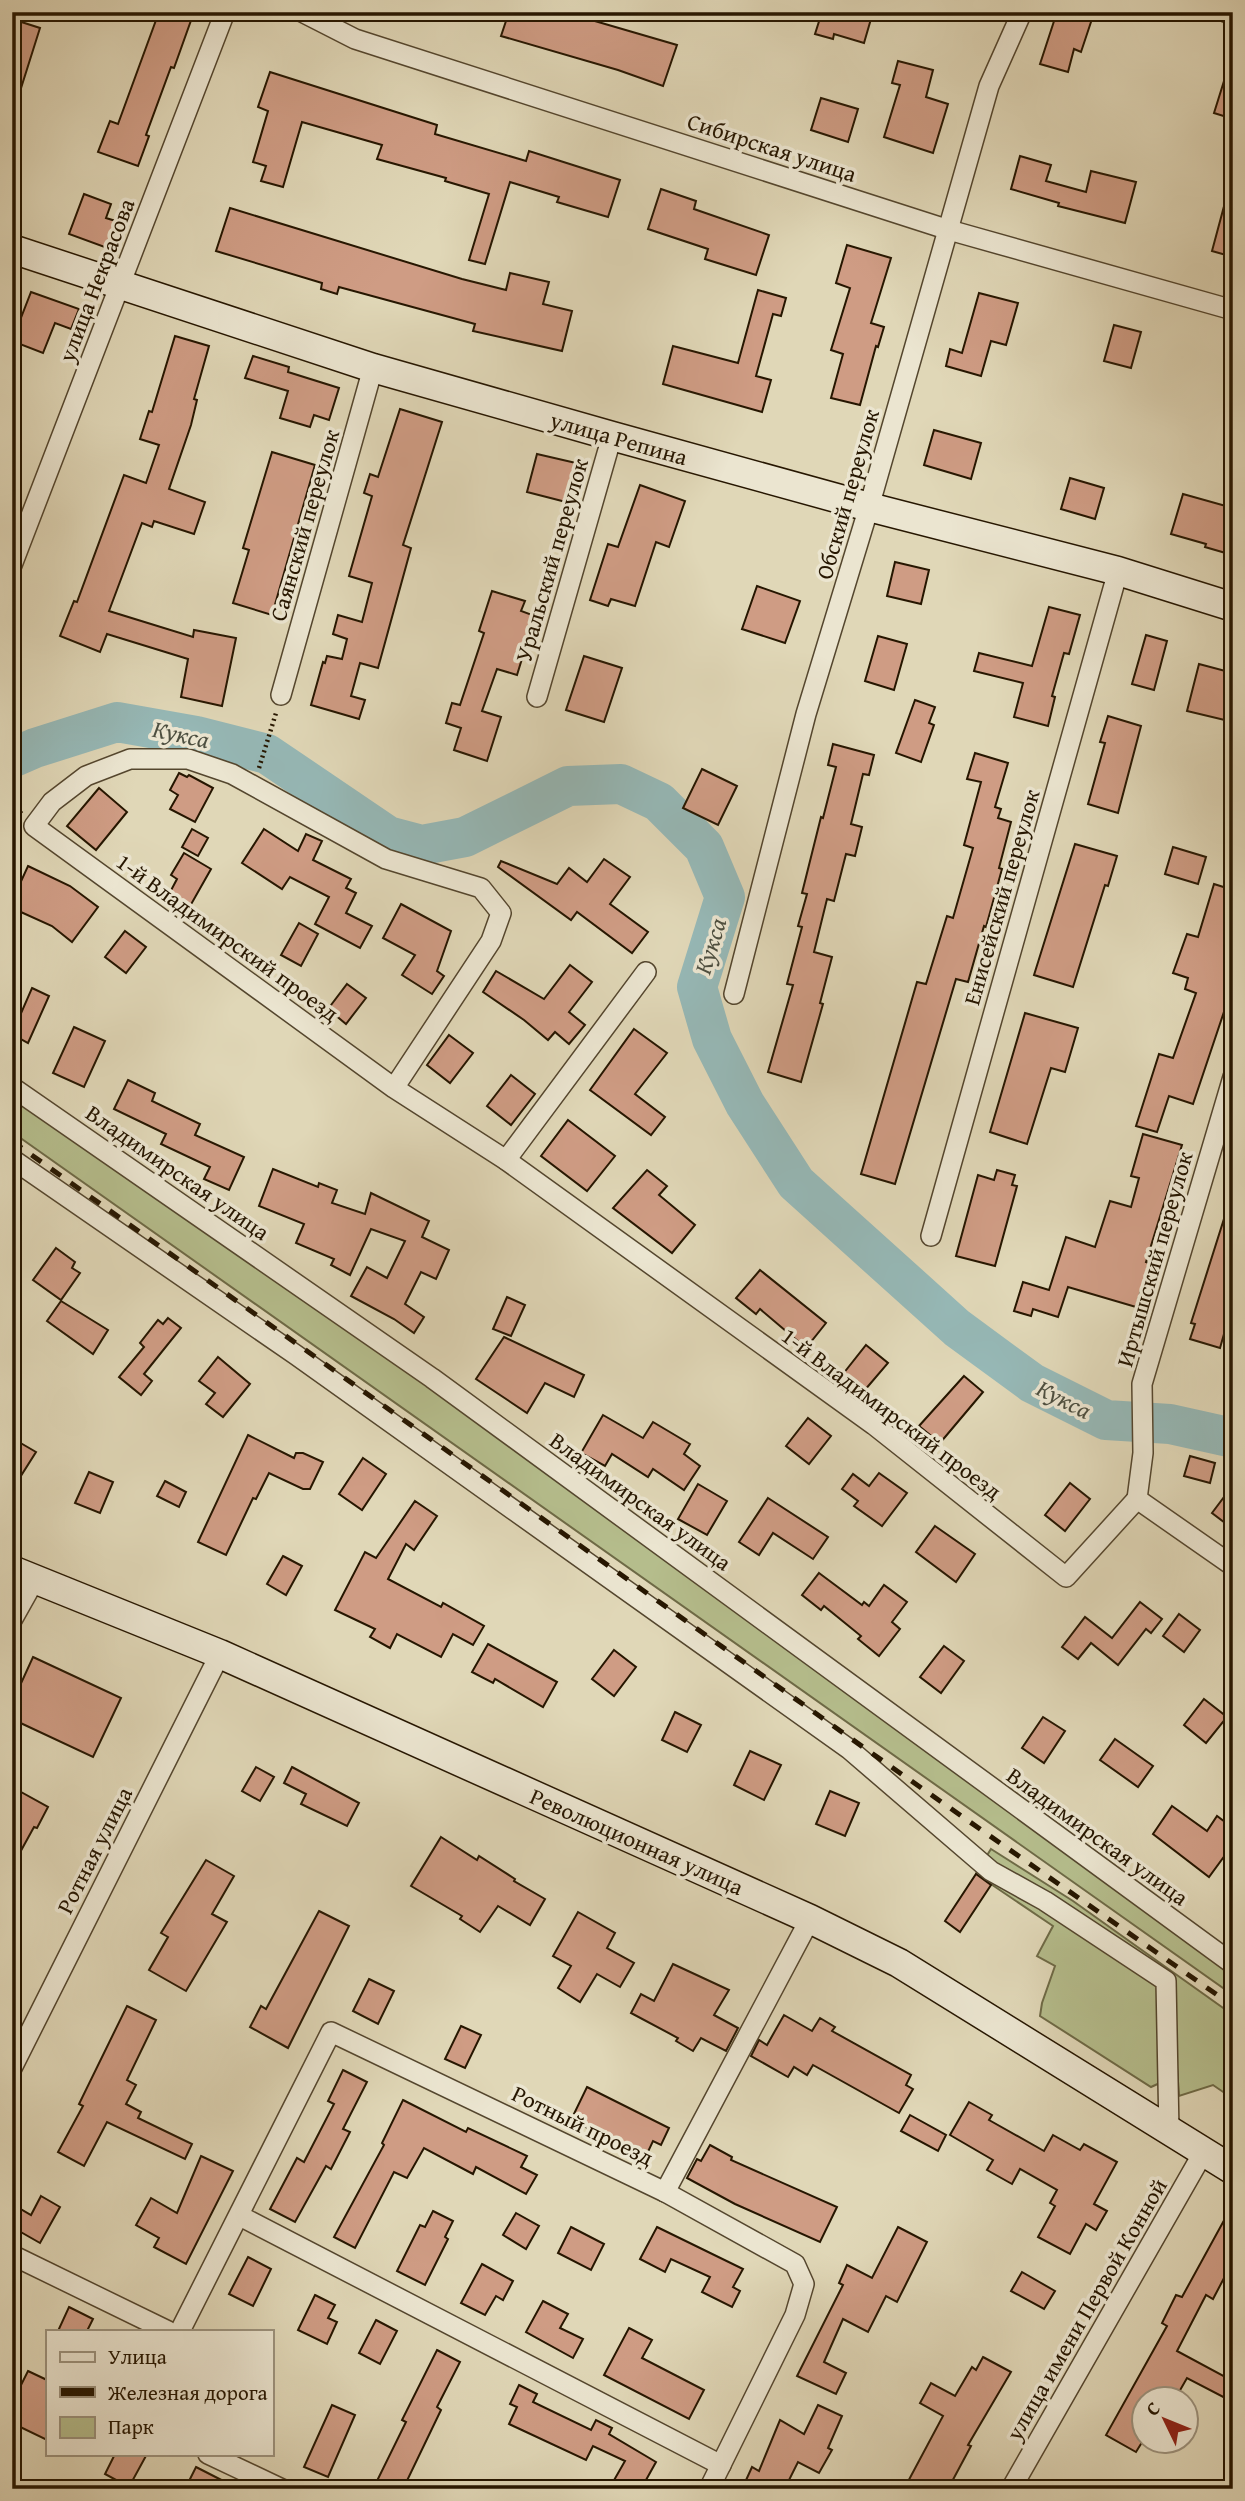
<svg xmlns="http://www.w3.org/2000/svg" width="1245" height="2501" viewBox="0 0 1245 2501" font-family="'Gentium Book Plus',serif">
  <rect width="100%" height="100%" fill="#e0d7b7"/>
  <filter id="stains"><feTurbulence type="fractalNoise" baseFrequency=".00286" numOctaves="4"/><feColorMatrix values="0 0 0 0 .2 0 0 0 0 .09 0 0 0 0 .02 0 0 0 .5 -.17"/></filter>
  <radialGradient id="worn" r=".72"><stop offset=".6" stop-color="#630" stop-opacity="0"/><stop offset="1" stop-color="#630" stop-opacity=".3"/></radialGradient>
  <g fill="#b5bd8c" stroke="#6e6a46" stroke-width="2">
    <path d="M12,1096L392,1359L865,1706L1011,1810L1233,1971V1995L12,1132Z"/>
    <path d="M991,1849L1073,1901L1233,2015V2102L1232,2098L1213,2085L1179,2096L1171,1980L986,1857Z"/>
    <path d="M980,1866L1163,1984L1162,2082L1151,2087L1040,2016L1042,2003L1055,1966L1037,1956L1053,1926L976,1874Z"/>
  </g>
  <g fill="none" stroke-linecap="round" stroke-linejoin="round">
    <path stroke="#96b8b6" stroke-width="40" d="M12,758L35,748L117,722L196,736L267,754L388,836L422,845L465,837L568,786L621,784L659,802L704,847L725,897L697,987L712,1039L745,1104L796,1183L957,1328L1032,1383L1106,1420L1170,1424L1233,1438"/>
  </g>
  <g fill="#cf9c84" stroke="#261600" stroke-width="2">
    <path d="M159,12H194L174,68L171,67L146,135L149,136L138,166L98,152L110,121L118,124Z"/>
    <path d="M509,12H564L677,45L663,86L618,70L501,36Z"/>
    <path d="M822,12H873L864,43L834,34L833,39L815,34Z"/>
    <path d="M1057,12H1071L1092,19L1081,52L1074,49L1068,72L1040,64Z"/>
    <path d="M12,19L40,28L16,104L12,103Z"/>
    <path d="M898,61L933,70L926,97L948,104L933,153L884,137L900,85L892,83Z"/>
    <path d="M1229,65H1233V119L1214,113Z"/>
    <path d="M270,72L437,125L435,134L526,161L529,151L620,180L608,217L557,202L559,197L510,182L485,264L469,260L489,194L445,181L446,178L377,159L382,145L302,122L283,187L261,181L266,166L253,162L268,111L258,107Z"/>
    <path d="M821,98L858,109L848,142L811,130Z"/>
    <path d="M1020,156L1051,165L1046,181L1086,192L1091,171L1136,182L1125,223L1058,206L1059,203L1011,189Z"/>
    <path d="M661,189L696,201L694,209L769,235L756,275L705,259L708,249L648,229Z"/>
    <path d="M84,194L111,204L106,218L119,222L110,249L69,234Z"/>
    <path d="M1227,195H1233V257L1212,251Z"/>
    <path d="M230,208L462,279L506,290L510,273L549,282L543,304L572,311L562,351L473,331L475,324L339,287L337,294L321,289L322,283L216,251Z"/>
    <path d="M847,245L891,258L871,323L884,327L878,347L876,346L860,405L831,398L843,354L831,350L850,288L836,283Z"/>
    <path d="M758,290L786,298L781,316L773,314L756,376L771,380L762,412L663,384L673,346L738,363Z"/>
    <path d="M31,292L79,309L71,329L55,323L43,353L12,341Z"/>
    <path d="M979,293L1018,303L1006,345L991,341L981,376L946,366L950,349L962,353Z"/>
    <path d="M1114,325L1141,332L1131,368L1104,361Z"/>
    <path d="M175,336L209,346L194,399L197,400L191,425L169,489L205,502L194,534L154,521L152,527L142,523L109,611L193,637L194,630L236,638L222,706L181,697L188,659L107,634L100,652L60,636L74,601L77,602L124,475L146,483L159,445L140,439L149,411L152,412Z"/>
    <path d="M253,356L289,367L288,372L339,388L329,420L314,415L310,427L280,418L288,391L245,378Z"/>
    <path d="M400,409L442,422L403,545L411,548L378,668L360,663L351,696L365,700L359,719L311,705L323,662L325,663L327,656L342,659L347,639L333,634L338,615L362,622L372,583L349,576L372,496L364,493L370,474L378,477Z"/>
    <path d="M934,430L981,443L971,479L924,465Z"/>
    <path d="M272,452L315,465L272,615L233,603L249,550L243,548Z"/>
    <path d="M537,454L576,463L566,502L527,492Z"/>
    <path d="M1070,478L1104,488L1095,519L1061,509Z"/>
    <path d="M640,485L685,501L669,547L656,542L635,606L611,599L608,606L590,600L608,544L618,547Z"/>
    <path d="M1183,494L1233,508V542L1229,554L1205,547L1206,544L1171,534Z"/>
    <path d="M895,562L929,570L921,604L887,596Z"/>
    <path d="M757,586L800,601L785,643L742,629Z"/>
    <path d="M492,591L525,601L521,611L535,616L517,675L497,669L482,711L501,717L487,761L454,750L461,728L446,723L452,703L460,705L484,633L479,631Z"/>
    <path d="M1049,607L1080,615L1069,654L1064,653L1052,696L1055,697L1048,726L1014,717L1023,683L974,671L979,653L1032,666Z"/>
    <path d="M1146,635L1167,641L1154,690L1132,684Z"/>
    <path d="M878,636L907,644L894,690L865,681Z"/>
    <path d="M584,656L622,668L604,722L566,710Z"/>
    <path d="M1199,664L1233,673V722L1187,711Z"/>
    <path d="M915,700L935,707L929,723L934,725L921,762L896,753Z"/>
    <path d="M1108,716L1141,726L1118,813L1088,804L1105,743L1100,742Z"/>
    <path d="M833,744L874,755L869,775L863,774L851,824L862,827L855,856L846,854L834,901L827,899L814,952L832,957L820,1003L823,1004L801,1082L768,1072L793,985L787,984L802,927L798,926L807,894L802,893L821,817L823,818L836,767L828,765Z"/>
    <path d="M975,753L1008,763L995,807L1001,809L998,818L1011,822L999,868L1002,869L986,927L984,926L968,982L956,979L895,1184L861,1174L917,982L926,984L947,916L953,918L973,848L964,845L981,782L967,779Z"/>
    <path d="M702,769L737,786L718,825L683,808Z"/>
    <path d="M179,773L187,777L189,775L213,788L195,822L170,809L178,795L170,790Z"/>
    <path d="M99,788L127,812L96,850L67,826Z"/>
    <path d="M192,829L208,838L198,856L182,847Z"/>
    <path d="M264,829L298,851L306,834L322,841L313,860L351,879L346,888L356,893L346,913L372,926L360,948L315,924L329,897L290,877L282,889L242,863Z"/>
    <path d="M1075,844L1117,856L1108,886L1105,885L1073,987L1034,975Z"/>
    <path d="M1173,847L1206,857L1198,884L1165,874Z"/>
    <path d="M184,853L211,869L189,908L168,896L177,879L171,875Z"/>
    <path d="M604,859L630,877L610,904L648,932L632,953L577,912L571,920L498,867L501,861L557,884L569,868L587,882Z"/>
    <path d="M28,866L70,886L98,907L72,942L52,926L12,908V901Z"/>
    <path d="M1214,884L1233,890V971L1228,987L1232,988L1193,1104L1169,1096L1157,1132L1136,1126L1159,1054L1173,1058L1196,993L1185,989L1188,978L1173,973L1187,934L1198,937Z"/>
    <path d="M401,904L451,931L437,971L444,976L432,994L402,975L415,955L383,938Z"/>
    <path d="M299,923L318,934L301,966L281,955Z"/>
    <path d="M125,931L146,947L126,973L105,957Z"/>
    <path d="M570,965L592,982L569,1012L585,1025L569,1044L555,1032L548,1040L524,1020L483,992L496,971L544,999Z"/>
    <path d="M347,984L366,998L346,1024L328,1009Z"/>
    <path d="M32,988L49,996L28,1043L12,1034Z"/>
    <path d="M1025,1013L1078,1028L1065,1072L1051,1068L1027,1144L990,1132Z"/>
    <path d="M74,1027L105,1041L84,1087L53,1073Z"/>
    <path d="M634,1029L667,1053L635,1094L665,1117L651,1135L590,1090Z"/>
    <path d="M449,1035L473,1053L450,1083L427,1065Z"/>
    <path d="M511,1075L535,1094L511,1125L487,1106Z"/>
    <path d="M128,1080L155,1093L152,1101L200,1124L195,1135L244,1157L229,1190L204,1179L210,1167L161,1144L166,1134L114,1109Z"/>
    <path d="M568,1120L615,1156L587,1191L541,1156Z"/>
    <path d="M1143,1134L1182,1145L1146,1262L1149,1263L1136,1307L1068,1287L1058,1317L1033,1309L1031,1316L1014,1311L1023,1282L1049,1290L1066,1237L1095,1247L1110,1201L1131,1207L1139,1178L1131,1176Z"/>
    <path d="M273,1169L318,1187L319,1183L337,1190L332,1203L365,1214L371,1193L429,1221L422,1237L449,1250L436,1279L421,1272L405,1304L424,1317L414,1333L394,1319L351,1296L367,1267L387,1278L405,1241L371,1229L350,1275L331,1265L334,1259L296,1243L304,1224L259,1206Z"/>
    <path d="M647,1170L667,1186L659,1195L695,1225L672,1253L613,1208Z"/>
    <path d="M997,1170L1015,1175L1012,1185L1017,1186L995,1266L956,1256L978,1175L994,1180Z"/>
    <path d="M1229,1203H1233V1337L1224,1334L1220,1348L1190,1339L1195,1324L1191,1323Z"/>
    <path d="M56,1248L75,1262L72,1268L80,1273L61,1300L33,1280Z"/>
    <path d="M760,1270L826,1323L806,1348L760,1309L756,1314L736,1298Z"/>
    <path d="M507,1297L525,1305L511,1336L493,1329Z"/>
    <path d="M61,1301L108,1330L93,1354L47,1321Z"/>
    <path d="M168,1318L181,1328L144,1374L152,1381L141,1395L119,1377L144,1347L140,1343L158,1320L163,1324Z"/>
    <path d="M504,1337L584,1375L574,1397L545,1383L527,1413L476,1379Z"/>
    <path d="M866,1345L888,1363L864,1391L843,1374Z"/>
    <path d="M218,1357L250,1384L223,1417L206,1404L215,1393L199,1381Z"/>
    <path d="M964,1376L983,1392L940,1443L919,1426Z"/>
    <path d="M603,1415L643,1438L653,1422L690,1444L684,1454L700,1466L684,1490L653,1469L648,1477L612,1454L605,1466L581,1453Z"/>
    <path d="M808,1418L831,1436L809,1464L786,1446Z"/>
    <path d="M248,1435L294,1458L296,1453H303L323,1462L310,1489H303L269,1473L256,1499L253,1498L226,1555L198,1542Z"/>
    <path d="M12,1438L36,1452L12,1490Z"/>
    <path d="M1190,1456L1215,1463L1210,1483L1184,1476Z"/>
    <path d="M363,1458L386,1474L362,1510L339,1494Z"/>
    <path d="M89,1472L113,1482L100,1513L75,1503Z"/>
    <path d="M879,1473L907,1493L882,1526L854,1506L858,1501L842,1489L853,1474L869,1486Z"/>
    <path d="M165,1481L186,1492L179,1507L157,1496Z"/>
    <path d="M1070,1483L1090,1499L1065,1531L1045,1515Z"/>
    <path d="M698,1484L727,1501L707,1535L678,1519Z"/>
    <path d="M1233,1485V1529L1212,1513Z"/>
    <path d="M768,1498L828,1537L813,1559L773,1533L759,1555L739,1542Z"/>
    <path d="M415,1501L437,1516L414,1550L406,1544L388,1579L441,1607L443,1603L484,1626L473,1645L453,1634L441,1657L397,1634L390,1648L370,1637L375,1629L335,1610L365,1552L376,1558Z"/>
    <path d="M935,1526L975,1554L956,1582L916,1552Z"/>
    <path d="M283,1556L302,1566L286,1595L267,1584Z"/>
    <path d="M819,1573L862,1605L864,1602L869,1606L884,1585L907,1602L892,1622L900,1629L879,1656L858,1639L861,1636L824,1606L821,1610L802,1595Z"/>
    <path d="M1140,1602L1162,1619L1151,1633L1146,1629L1118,1665L1091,1643L1078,1659L1062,1647L1085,1617L1112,1638Z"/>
    <path d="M1179,1614L1200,1630L1184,1652L1163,1636Z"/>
    <path d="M488,1644L557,1682L543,1707L495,1679L493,1683L472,1672Z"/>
    <path d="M944,1646L964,1661L941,1693L920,1677Z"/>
    <path d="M614,1650L636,1667L614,1696L592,1679Z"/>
    <path d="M33,1657L121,1698L93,1757L12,1719V1703Z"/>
    <path d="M1204,1699L1227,1717L1206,1743L1184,1725Z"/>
    <path d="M675,1712L701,1725L687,1752L662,1740Z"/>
    <path d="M1043,1717L1065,1731L1044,1763L1022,1748Z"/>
    <path d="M1115,1739L1153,1766L1138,1787L1100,1760Z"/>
    <path d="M750,1751L781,1765L764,1800L734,1785Z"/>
    <path d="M256,1767L274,1777L260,1801L242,1791Z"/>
    <path d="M292,1767L359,1803L347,1826L301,1804L306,1794L284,1783Z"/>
    <path d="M12,1787L48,1807L37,1828L34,1827L12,1867Z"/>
    <path d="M830,1791L859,1803L845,1836L816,1824Z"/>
    <path d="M1172,1806L1207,1831L1217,1816L1233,1828V1867L1223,1858L1209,1877L1153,1834Z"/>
    <path d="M441,1837L477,1860L479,1856L515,1879L514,1881L545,1899L530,1925L498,1906L480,1932L460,1919L462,1916L411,1886Z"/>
    <path d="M206,1860L234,1876L212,1914L227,1922L186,1991L149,1970L168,1937L161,1933Z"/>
    <path d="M976,1874L991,1885L960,1932L945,1921Z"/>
    <path d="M319,1911L349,1926L288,2048L250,2027L261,2006L266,2009Z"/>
    <path d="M578,1912L615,1933L607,1948L634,1963L620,1987L597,1974L580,2002L558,1988L571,1966L553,1956Z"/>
    <path d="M673,1964L729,1990L714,2015L738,2028L726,2051L701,2038L693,2051L676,2041L678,2038L631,2013L641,1994L654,2001Z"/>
    <path d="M369,1979L394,1991L378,2024L353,2011Z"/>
    <path d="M127,2006L156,2020L127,2080L136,2085L126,2104L141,2112L138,2118L192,2144L185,2159L107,2122L84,2166L58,2152L83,2106L79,2104Z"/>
    <path d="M784,2015L812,2031L820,2018L835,2027L832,2031L911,2075L906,2085L913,2089L899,2113L813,2065L807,2075L794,2067L788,2077L751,2056L759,2040L767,2045Z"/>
    <path d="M461,2026L481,2035L465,2068L445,2059Z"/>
    <path d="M343,2070L367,2082L343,2129L350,2132L331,2169L326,2166L295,2222L270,2209L297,2158L304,2162L334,2104L328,2101Z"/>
    <path d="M587,2087L669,2128L661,2145L653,2141L646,2156L571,2120Z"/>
    <path d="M403,2100L466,2132L468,2128L527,2156L521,2167L537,2175L526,2194L476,2167L473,2174L424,2148L407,2178L394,2172L355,2248L334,2237L384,2145L382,2143Z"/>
    <path d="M969,2102L992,2115L989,2120L1044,2151L1053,2135L1080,2150L1084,2144L1117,2162L1094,2204L1107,2211L1096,2230L1086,2224L1070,2254L1038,2237L1055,2206L1050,2203L1057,2190L1020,2169L1012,2184L987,2170L993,2160L950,2135Z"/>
    <path d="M910,2115L946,2135L938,2151L901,2131Z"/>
    <path d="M710,2145L732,2157L731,2160L837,2207L820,2242L735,2204L687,2178L697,2159L701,2161Z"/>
    <path d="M201,2156L233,2171L186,2264L154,2247L159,2238L136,2225L151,2198L177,2213Z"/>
    <path d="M41,2196L60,2207L40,2243L12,2227V2204L31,2215Z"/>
    <path d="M1233,2204V2261L1213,2299L1206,2295L1177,2351L1233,2381V2402L1187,2378L1175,2399H1144V2439L1136,2452L1106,2435L1167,2326L1162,2323L1176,2295L1182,2297Z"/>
    <path d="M433,2211L453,2221L445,2237L448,2239L425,2285L397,2271L420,2225L425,2227Z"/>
    <path d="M516,2213L539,2226L526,2249L503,2235Z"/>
    <path d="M571,2227L604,2244L591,2270L558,2253Z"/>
    <path d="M657,2227L743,2269L733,2287L740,2291L732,2307L702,2292L710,2277L671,2259L665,2272L640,2259Z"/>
    <path d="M898,2227L927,2242L897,2302L886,2296L868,2332L843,2319L824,2362L846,2373L836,2394L797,2376L843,2285L839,2283L847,2265L872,2278Z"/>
    <path d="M248,2257L271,2269L253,2306L229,2294Z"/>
    <path d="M482,2264L513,2281L503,2300L496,2296L485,2315L461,2303Z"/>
    <path d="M1022,2272L1055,2291L1044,2309L1011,2291Z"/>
    <path d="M315,2295L335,2305L328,2318L337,2322L327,2344L298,2330Z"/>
    <path d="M543,2301L568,2314L560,2328L583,2339L573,2358L526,2332Z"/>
    <path d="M69,2307L93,2319L87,2331H58Z"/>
    <path d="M376,2320L397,2331L380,2364L359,2353Z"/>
    <path d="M629,2328L652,2340L642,2358L704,2390L689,2419L604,2375Z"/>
    <path d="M437,2350L460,2362L437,2407L441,2410L403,2489H373L406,2422L402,2420Z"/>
    <path d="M983,2357L1011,2372L968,2445L971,2446L948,2489H904L943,2416L920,2403L931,2383L955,2396L972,2367L976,2370Z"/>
    <path d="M28,2371L47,2380V2440L12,2423V2403Z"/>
    <path d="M519,2385L537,2394L533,2402L591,2430L596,2420L612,2428L609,2434L656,2462L641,2489H609L625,2461L593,2446L586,2460L509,2424L517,2407L510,2404Z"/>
    <path d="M332,2405L355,2415L328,2477L304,2467Z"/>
    <path d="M818,2405L842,2416L828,2448L832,2450L819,2473L798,2462L787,2484L797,2489H742L752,2467L759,2471L780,2420L804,2434Z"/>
    <path d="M115,2454H147L129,2487L105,2474Z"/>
    <path d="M196,2467L239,2489H185Z"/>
  </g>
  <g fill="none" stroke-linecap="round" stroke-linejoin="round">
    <defs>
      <g id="street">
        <path d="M302,12L355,39L949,230L1233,310"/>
        <path d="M1225,12L1233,15"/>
        <path d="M12,565L225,12"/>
        <path d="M281,695L373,368"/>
        <path d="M537,697L612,436"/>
        <path d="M734,994L806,714L869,507L989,86L1022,12"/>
        <path d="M12,1087L432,1378L1233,1964"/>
        <path d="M394,1088L491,941L501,913L481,888L386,859L232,774L188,759H130L86,776L52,802L34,826L394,1088L506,1160L874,1425L1066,1577L1137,1499"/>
        <path d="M12,1159L296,1355L849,1749L991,1871L1045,1901L1166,1981L1169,2131"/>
        <path d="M506,1160L646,972"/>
        <path d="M931,1236L1118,571"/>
        <path d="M1137,1499L1143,1453L1142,1384L1233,1077"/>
        <path d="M1137,1499L1233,1566"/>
        <path d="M12,1620L35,1579"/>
        <path d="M12,2068L220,1654"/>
        <path d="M665,2192L810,1919"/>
        <path d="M240,2216L721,2465"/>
        <path d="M12,2255L168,2331"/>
        <path d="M180,2331L331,2032L665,2192L795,2264L804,2284L795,2315L709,2489"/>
        <path d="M208,2454L282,2489"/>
        <path d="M1011,2489L1203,2153"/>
      </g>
      <g id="secondary">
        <path d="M12,249L373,368L612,436L869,507L1118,571L1233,607"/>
        <path d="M12,1570L220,1654L810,1919L899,1963L1233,2170"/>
      </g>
    </defs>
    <use href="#street" stroke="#54462e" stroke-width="22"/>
    <use href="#secondary" stroke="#261600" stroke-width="31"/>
    <g stroke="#261600" stroke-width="4.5" stroke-dasharray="2 3.5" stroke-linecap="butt">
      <path d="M259,768L276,713"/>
      <path d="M12,805L22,814"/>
    </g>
    <use href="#street" stroke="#ebe5d0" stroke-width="19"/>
    <use href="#secondary" stroke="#ebe5d0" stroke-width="28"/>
    <path stroke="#261600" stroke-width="5" stroke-dasharray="12 12" stroke-linecap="butt" d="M12,1141L870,1752L1233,2006"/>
  </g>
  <g text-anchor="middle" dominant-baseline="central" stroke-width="7" stroke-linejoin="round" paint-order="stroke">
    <g font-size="23" fill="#261600" stroke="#ebe5d0">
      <text transform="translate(772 147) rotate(18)">Сибирская улица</text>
      <text transform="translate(96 280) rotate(-69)">улица Некрасова</text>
      <text transform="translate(619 438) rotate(16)">улица Репина</text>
      <text transform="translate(847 494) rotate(-74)">Обский переулок</text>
      <text transform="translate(304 525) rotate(-74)">Саянский переулок</text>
      <text transform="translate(551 560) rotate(-74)">Уральский переулок</text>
      <text transform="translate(1001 897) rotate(-74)">Енисейский переулок</text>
      <text transform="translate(228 937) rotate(36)">1-й Владимирский проезд</text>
      <text transform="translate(178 1172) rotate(35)">Владимирская улица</text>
      <text transform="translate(1154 1259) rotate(-74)">Иртышский переулок</text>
      <text transform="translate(892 1413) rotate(37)">1-й Владимирский проезд</text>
      <text transform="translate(641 1501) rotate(36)">Владимирская улица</text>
      <text transform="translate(1098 1836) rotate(36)">Владимирская улица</text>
      <text transform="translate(637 1841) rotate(24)">Революционная улица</text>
      <text transform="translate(94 1850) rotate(-63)">Ротная улица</text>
      <text transform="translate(583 2125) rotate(26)">Ротный проезд</text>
      <text transform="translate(1086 2309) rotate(-60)">улица имени Первой Конной</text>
    </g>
    <g font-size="24" font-style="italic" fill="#4d4f40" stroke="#ebe5d0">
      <text transform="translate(181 734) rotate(12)">Кукса</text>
      <text transform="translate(710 946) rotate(-73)">Кукса</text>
      <text transform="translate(1064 1399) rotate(27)">Кукса</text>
    </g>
  </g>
  <rect width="1245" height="2501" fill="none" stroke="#e0d7b7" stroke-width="42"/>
  <rect x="14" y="14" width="1217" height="2473" fill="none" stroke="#261600" stroke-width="3.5"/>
  <rect x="21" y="21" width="1203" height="2459" fill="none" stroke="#261600" stroke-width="2"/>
  <rect x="46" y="2330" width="228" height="126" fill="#ebe5d0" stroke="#9c927d" stroke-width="2"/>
  <rect x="60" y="2352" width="35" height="10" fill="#ebe5d0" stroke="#9c927d" stroke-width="2"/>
  <text x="108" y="2364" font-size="21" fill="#261600">Улица</text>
  <rect x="60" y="2387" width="35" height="10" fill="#261600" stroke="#9c927d" stroke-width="2"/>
  <text x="108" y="2400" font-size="21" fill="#261600">Железная дорога</text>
  <rect x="60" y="2417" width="35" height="21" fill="#b5bd8c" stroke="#9c927d" stroke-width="2"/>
  <text x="108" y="2434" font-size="21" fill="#261600">Парк</text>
  <g transform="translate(1165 2420) rotate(313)"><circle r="33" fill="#ebe5d0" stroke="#9c927d" stroke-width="2"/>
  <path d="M0-5L12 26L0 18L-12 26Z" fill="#8f2418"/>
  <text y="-10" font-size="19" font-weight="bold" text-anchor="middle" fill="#261600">С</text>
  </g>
  <rect width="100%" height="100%" filter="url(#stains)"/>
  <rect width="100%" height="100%" fill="url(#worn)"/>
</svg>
